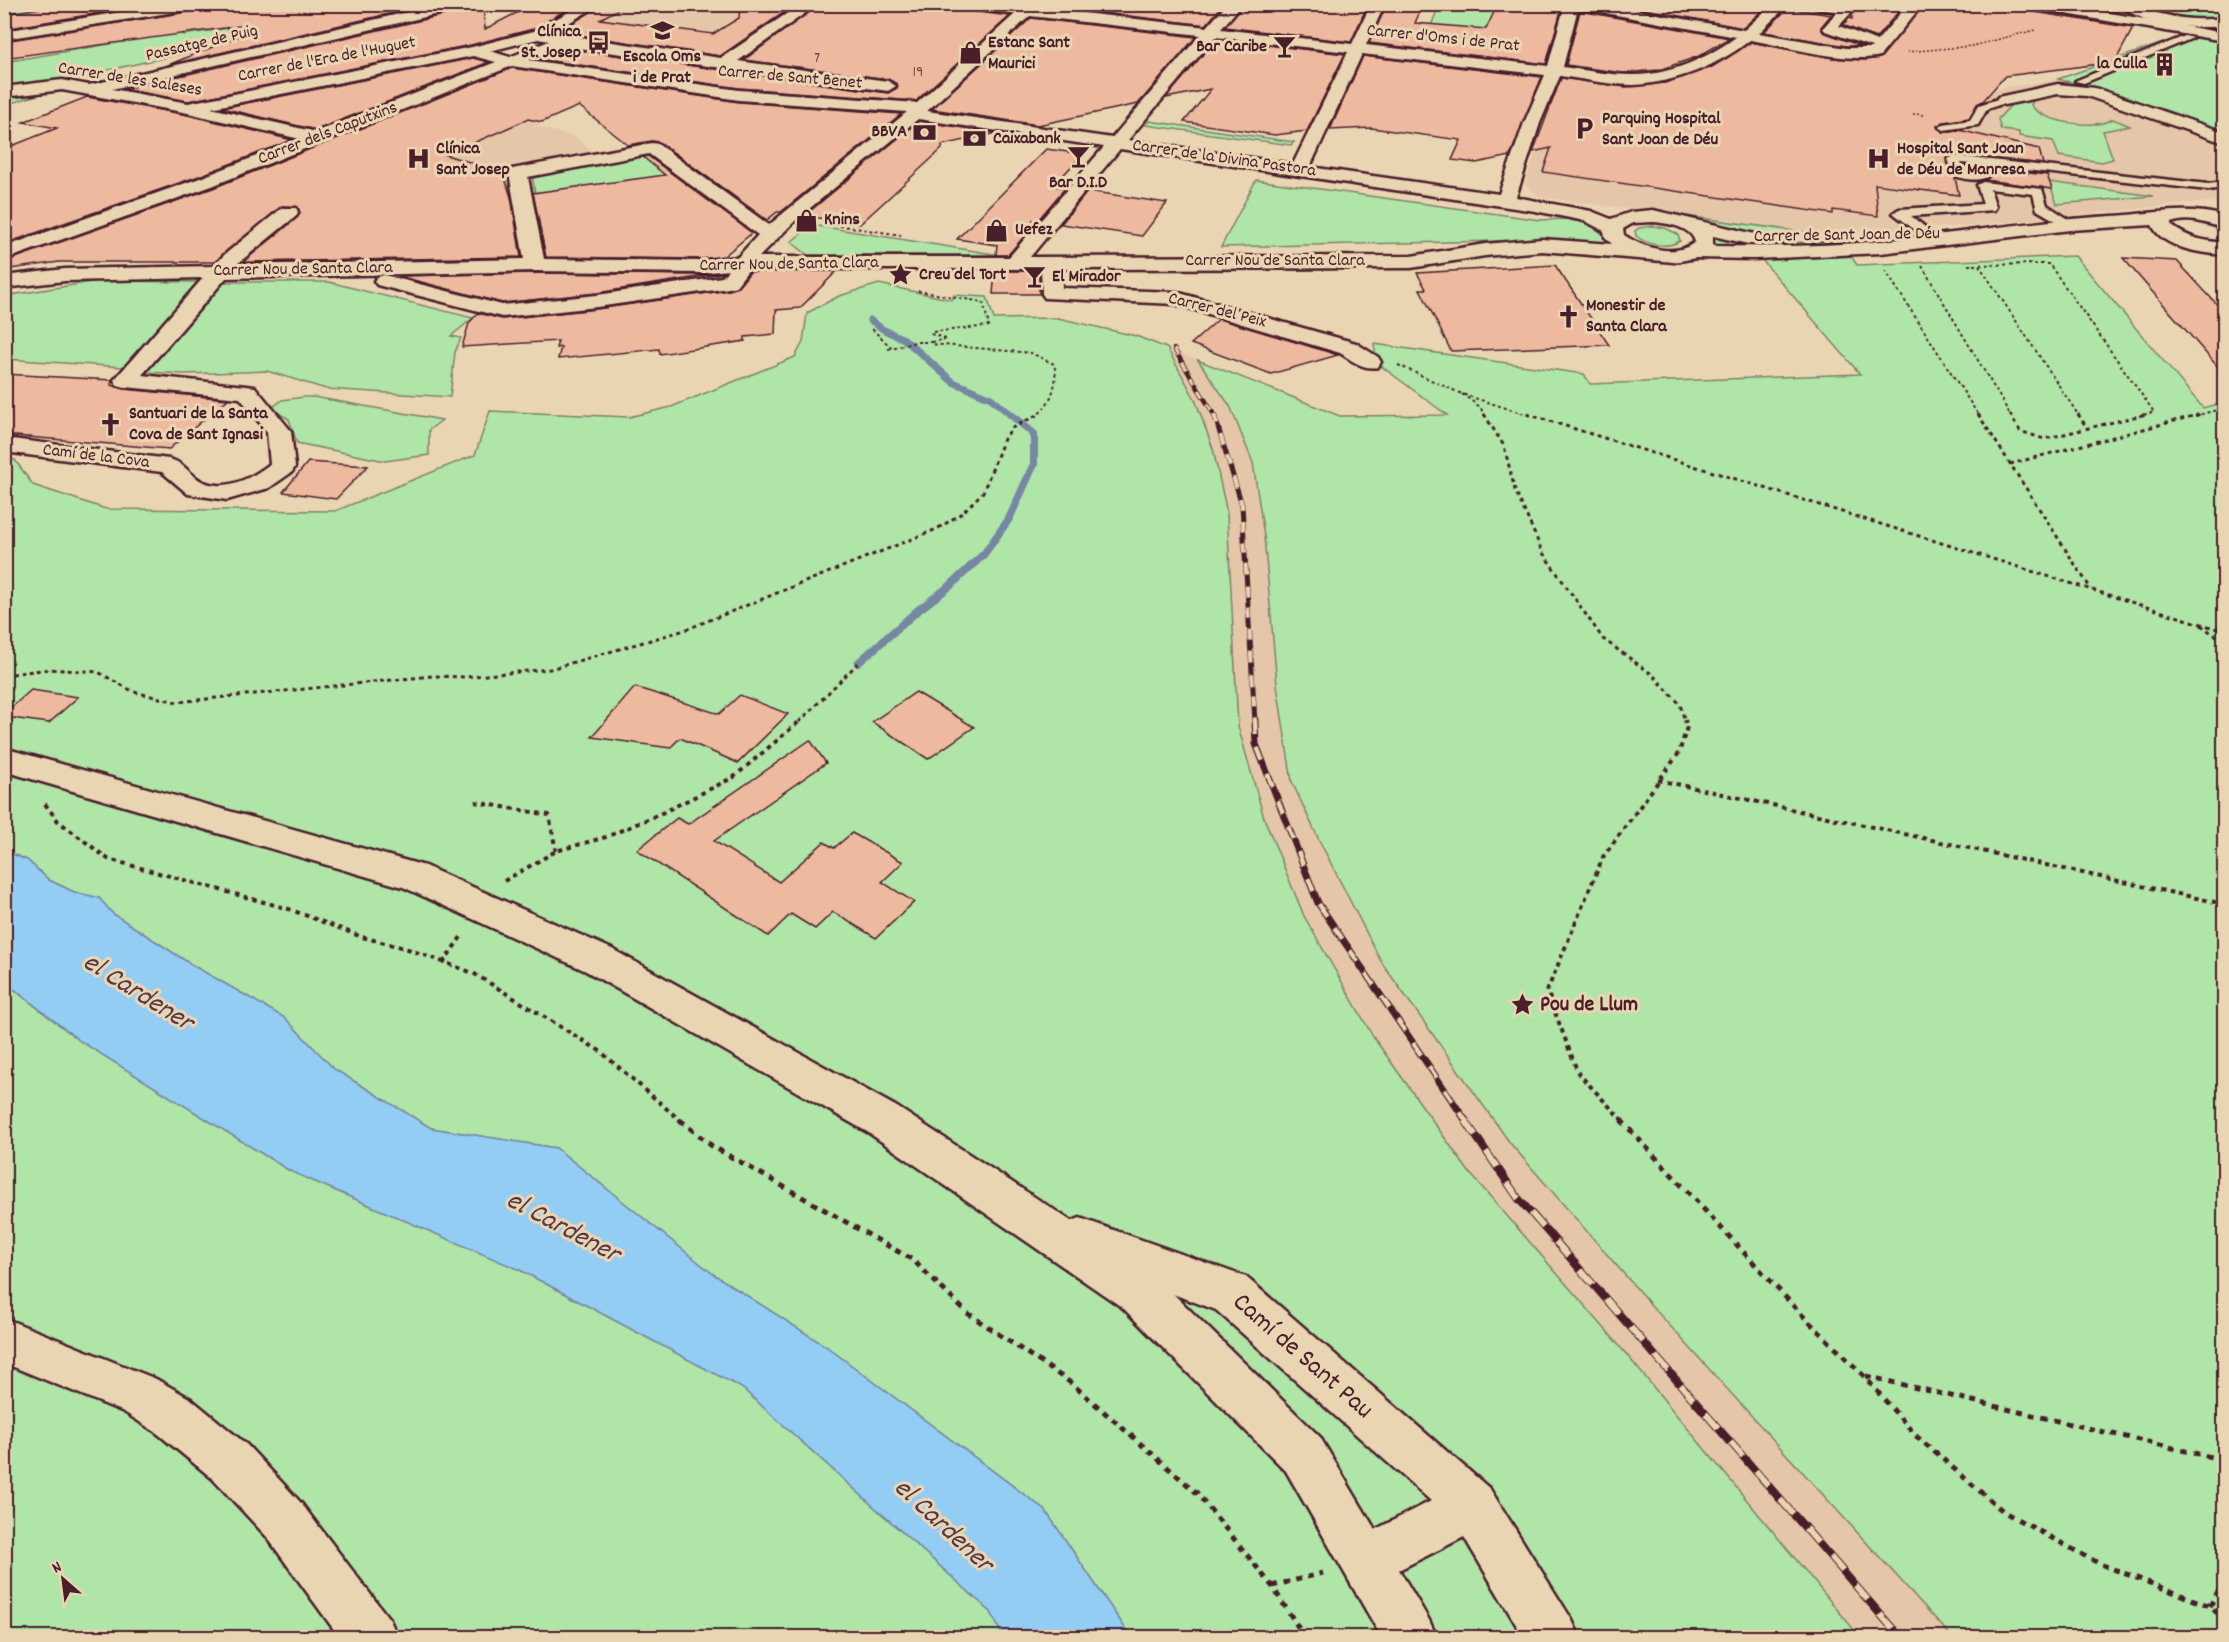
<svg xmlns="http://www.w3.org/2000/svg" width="2229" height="1642" viewBox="0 0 2229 1642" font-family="Dekko,sans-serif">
  <rect width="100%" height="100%" fill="#ead5b3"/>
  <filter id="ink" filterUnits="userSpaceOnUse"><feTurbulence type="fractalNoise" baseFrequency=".0167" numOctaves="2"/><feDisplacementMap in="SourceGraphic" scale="12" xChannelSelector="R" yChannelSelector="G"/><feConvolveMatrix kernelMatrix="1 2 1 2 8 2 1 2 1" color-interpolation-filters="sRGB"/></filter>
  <g filter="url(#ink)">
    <g fill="#e5c6a8">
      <path d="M606,5H803L731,50L706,54L565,35L561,28Z"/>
      <path d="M1753,39L1946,78L1978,92L2058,79L2100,90L2224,134V200L1968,226L1817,234L1540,197L1525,184L1560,80L1578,78L1638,85L1652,83L1719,63Z"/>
      <path d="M589,101L556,114L535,126L575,137L594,153L501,168L504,175L299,211L270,199H227L210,186L412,106L434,112Z"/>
      <path d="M1167,348L1198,360L1230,406L1253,463L1264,536L1292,782L1319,840L1382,963L1510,1143L1651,1305L1952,1637H1860L1612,1337L1469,1172L1374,1037L1304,915L1264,818L1238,726L1227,513L1213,449L1195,399Z"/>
    </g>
    <g fill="#afe5a7" stroke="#7c8269" stroke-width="1.5">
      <path d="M447,4L322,33L318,29L250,39L63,80L47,92L5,105L4,62L180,32L183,35L384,5Z"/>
      <path d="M1498,4L1477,58L1421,52L1439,5Z"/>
      <path d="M5,5H165L5,30Z"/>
      <path d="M2139,5H2209L2224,13V17C2205,26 2157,16 2139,5Z"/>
      <path d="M2186,35L2224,43V134L2100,90L2058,79Z"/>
      <path d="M2033,101L2031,105C2043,123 2096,130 2113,119L2130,126L2103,131L2113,159L2102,162L2059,156L2053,141L2019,136V132L2001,130L1998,119L2011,105Z"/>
      <path d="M1149,121L1294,142L1291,145L1145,125Z"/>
      <path d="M647,153L680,172L656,178L535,193L532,175Z"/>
      <path d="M1256,180L1540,220L1568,219L1581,222L1592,226L1618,246L1539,240L1221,247Z"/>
      <path d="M2049,182L2154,196L2057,204Z"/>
      <path d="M1679,215L1817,234C1769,240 1724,232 1679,215Z"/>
      <path d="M812,225L1000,255H808L791,242Z"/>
      <path d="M1653,226L1665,228L1678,234L1680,241C1666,249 1648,245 1636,236L1635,231L1639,228Z"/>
      <path d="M1711,236C1758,244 1795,243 1842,241L1848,245L1712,248L1713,242Z"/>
      <path d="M1851,256L1857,265L2075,256L2203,408L2224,402V1637H1952L1651,1305L1510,1143L1382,963L1319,840L1292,782L1277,685L1264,536L1253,463L1230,406L1198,360L1340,416L1447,415L1377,363L1374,344L1584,374L1590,384L1860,374L1762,260Z"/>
      <path d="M98,281L201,282L123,367L5,359V296Z"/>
      <path d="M221,282H329L473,318L451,336L461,338L455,352L450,397L326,389L267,371L185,374L147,372Z"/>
      <path d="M879,284L952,300L954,295L987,297L994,319L1058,318L1136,336L1167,348L1195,399L1213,449L1227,513L1238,726L1264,818L1304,916L1374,1038L1469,1172L1612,1337L1860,1637H1131L1045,1510L827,1347L713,1274L556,1148L431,1128L334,1069L285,1018L192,965L112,913L99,898L74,892L49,880L27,860L5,851L4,577L10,573L4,572L5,458L15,460L33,485L106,509L335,511L475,455L490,411L629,417L671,407L795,357L803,342L807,313L839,296Z"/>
      <path d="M304,397H314L442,420L429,430V455L385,461L297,443L289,419L275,411L273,407L282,400Z"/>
      <path d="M4,982L80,1041L290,1171L520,1270L742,1388L991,1612L1003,1637H5Z"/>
    </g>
    <path fill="#93cdf3" stroke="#7687a3" stroke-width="1.5" d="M4,851L27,860L49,880L74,892L99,898L112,913L192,965L285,1018L334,1069L431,1128L556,1148L713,1274L827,1347L1045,1510L1131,1637H1003L991,1612L742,1388L520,1270L290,1171L80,1041L5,982Z"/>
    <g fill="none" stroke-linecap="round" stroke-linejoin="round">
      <path stroke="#7687a3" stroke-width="7" d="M870,320L884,330L904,339L953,382L991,398L1012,416"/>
      <path stroke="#7687a3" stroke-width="8" d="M858,663L917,611L950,586L984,554L1009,519L1034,464V434L1010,414"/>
    </g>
    <g fill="#edba9f" stroke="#4a1f2b" stroke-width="1.5">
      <path d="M64,4H153L4,29V14Z"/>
      <path d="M209,4H431L168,65L242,35L239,26L4,58V41L200,10Z"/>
      <path d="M473,4H483L485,29L534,4H577L533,29L471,45L188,101L123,89L465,10Z"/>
      <path d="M603,4H628L600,19L713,34L739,18L740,4H796L720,56L558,32Z"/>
      <path d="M820,4H953L962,10L1010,16L916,101L739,88L538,59L564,48L888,93L897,88V84L888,79L744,60Z"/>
      <path d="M1045,4H1224L1206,25L1044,6Z"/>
      <path d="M1244,4H1368L1351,42L1225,27Z"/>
      <path d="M1387,4H1423L1415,23L1486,29L1498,4H1563L1546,64L1369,43Z"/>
      <path d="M1618,4H1696L1717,8L1721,4H1769L1743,28Z"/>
      <path d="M1861,4H1905L1876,38L1843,25L1849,18L1852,19V15Z"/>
      <path d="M1925,4H1986L2133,28L2115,62L2005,76L1983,101L1977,104L1969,118L1944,122L1937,126L1943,132L1959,130L2039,149L2043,164L1953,154L1946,160L1951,175L1955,178L1959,195L1875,184L1878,216L1833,210V214L1543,172L1551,148L1533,152L1561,78L1625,87L1665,83L1712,67L1751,42L1833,58L1866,60L1880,58Z"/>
      <path d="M1788,8L1831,15L1821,27L1823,32L1861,46H1846L1764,32Z"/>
      <path d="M1580,11L1730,38L1699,56L1659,70L1623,73L1566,65Z"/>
      <path d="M1031,18L1196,37L1138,104L1038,125L932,109Z"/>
      <path d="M1216,39L1345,54L1307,131L1275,135L1184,122L1211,89L1166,98Z"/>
      <path d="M1363,56L1542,77L1510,156L1476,163L1452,160L1461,140L1371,128L1330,130Z"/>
      <path d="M473,58L489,62L316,130L222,108Z"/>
      <path d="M512,68L739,102L901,114L781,212H777L767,220L659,142L652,141L628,145L579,106L542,122L528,119L446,155L503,172L511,197L521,257L243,262L298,217L300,213L298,207L282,206L215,262H59L4,270V262L213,188Z"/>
      <path d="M87,97L188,115L292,140L199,176L4,244V149L57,128L23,122Z"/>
      <path d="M919,121L997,133L942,145V149L860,224L804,216Z"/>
      <path d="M1046,149L1083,154L1053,186L1065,188L1038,220H1033L1034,225L1008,255H996L997,245L957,239Z"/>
      <path d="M648,156L752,233L724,256L701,259L546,257L533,193L665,175L643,157Z"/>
      <path d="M1964,166L2047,175L2052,189L1985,180L1990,177L1989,174L1966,169Z"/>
      <path d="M1088,191L1167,203L1142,236L1061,224Z"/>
      <path d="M2123,258L2177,261L2224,312V374Z"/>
      <path d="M1555,265L1609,345L1451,351L1420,289H1426L1417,273Z"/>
      <path d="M837,271L800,308L776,310L775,334L745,337V341L660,354L659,349L558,359L561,347L556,348L558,341L462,347L469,323L478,313L502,319L597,309L729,290L738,287L750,272Z"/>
      <path d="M995,271H1039V294H993Z"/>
      <path d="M535,273L701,275L723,273L597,293L502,303L398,276Z"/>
      <path d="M1219,319L1338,355L1271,374L1191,344Z"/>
      <path d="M4,374L112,380L111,385L124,389L228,399L169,449L4,435Z"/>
      <path d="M308,462L368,466L336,499L283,492Z"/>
      <path d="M635,687L719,714L740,695L788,714L738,763L680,738L670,748L592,737Z"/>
      <path d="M31,690L78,697L49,723L4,717V714Z"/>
      <path d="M916,692L974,727L928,759L872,722Z"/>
      <path d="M810,740L826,763L714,841L779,882L824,842L834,848L852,833L903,862L882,882L914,902L876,938L833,912L815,929L791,914L768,936L637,850L677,818L688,824Z"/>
    </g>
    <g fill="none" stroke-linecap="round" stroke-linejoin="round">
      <defs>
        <g id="lane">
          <path d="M2185,36L2193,38L2084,83L2075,81Z"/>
          <path d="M2004,97L2009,100L2008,102L1987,109L1978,125L1944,130L1939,127L1944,124L1970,120L1979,105Z"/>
          <path d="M1954,156L2208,184L2224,182V188L2208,190L1961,163L1964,171L1982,173L1988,176C1980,182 1961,180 1953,174L1948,159Z"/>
          <path d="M1983,182L2042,189L2047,205L2076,224L2070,228L2066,227L2037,210L2033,194L1990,189L1996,207L1994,210L1911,216L1934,234L1916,246L1910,242L1920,234L1893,213L1899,209L1983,204L1977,185Z"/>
        </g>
        <g id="street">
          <path d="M170,4H207L200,8L4,39V31Z"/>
          <path d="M443,4H471L464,8L112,89L188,103L472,47L534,31L583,4H601L551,33L721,58L801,4H818L738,61L888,81L896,86L888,91L564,46L529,60L739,90L917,103L1015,14L962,8L955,4L1024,7L1027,4H1043L1039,8L1207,27L1227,4H1242L1221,29L1352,44L1371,4H1385L1366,45L1548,66L1565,4H1603L1744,30L1773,4H1789L1759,33L1846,48H1871L1872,47L1825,31L1823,28L1837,12L1808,7L1806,4H1859L1839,26L1877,41L1908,4H1923L1880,56C1847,64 1785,46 1750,40C1720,65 1674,83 1634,85C1610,85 1584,79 1560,76L1540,123L1516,197L1591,211L1611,219L1631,212L1653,210L1755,234L1758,238L1755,242L1748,244L1713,236V246C1769,247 1826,246 1881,241C1958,234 2035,220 2112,216C2150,214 2187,205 2224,216V228C2206,224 2189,216 2171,223V225C2186,238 2205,241 2224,243V255C2202,253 2163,249 2152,225L2070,230L1881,253L1753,259L1696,258L1674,262L1542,251L1485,256L1411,268L1061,269L1062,288L1176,292L1356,343L1378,357L1381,362L1378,367C1363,370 1353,361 1340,353L1175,304L1045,298L1042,294L1041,269H749L736,286L729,288L597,307L502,317L377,285L374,281L377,277L384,275L502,305L597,295L722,277L728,270L701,273L535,271L226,278L142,375L255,387L291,431L295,467L292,472L269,488L227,500L188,494L162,472L4,452V438L169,459C184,462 191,477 204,482C227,492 253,477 270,464L267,432L240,398L125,387L117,385L114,380L203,278L65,281L4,288V276L65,269L214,266L224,255L282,208H296L298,212L296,216L236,265L524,259L509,173L512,169L652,143L658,144L769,225L907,112L739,100L512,66L212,186L4,260V247L200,178L300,139L188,113L62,90L4,97V87L62,80L89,85ZM1578,8L1736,37C1708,58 1667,76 1632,75C1609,75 1585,70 1563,67ZM1030,16L1200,35L1112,138L927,111ZM1215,37L1348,52L1293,164L1128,140ZM538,39L549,41L510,57L490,51ZM1362,54L1545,75L1524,123L1499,194L1310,167ZM473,56L496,62L316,132L211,108ZM918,119L1104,147L1009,257H759L798,218ZM1120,149L1535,211L1585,221L1604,231L1605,237L1612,244L1542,239L1485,244L1411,256L1030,257ZM649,154L758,235L738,257L701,261L544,259L528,177ZM1653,222C1667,223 1692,227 1695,242C1676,258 1643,248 1624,235L1623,229L1633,223Z"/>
          <path d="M2024,4H2059L2224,33V41L2031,8Z"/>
          <path d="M2058,84L2095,88L2224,132V143L2087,96L2058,94L2004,105L1996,100L1998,97Z"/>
          <path d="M1080,1218L1246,1277L1490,1489L1572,1620L1580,1638H1524L1464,1537L1367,1586L1349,1579L1342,1561L1349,1543L1431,1501L1216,1310L1065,1254L1059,1239L1065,1224Z"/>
        </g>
        <g id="secondary">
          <path d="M2120,4C2139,4 2149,12 2166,15C2185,20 2205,20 2224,18V26C2195,29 2142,27 2120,4Z"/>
          <path d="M4,748L425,866L612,949L897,1107L1155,1276L1320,1437L1429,1620L1437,1638H1382L1286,1471L1123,1308L869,1133L586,971L403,887L4,771Z"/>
          <path d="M4,1318L156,1379L191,1399L247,1445L301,1503L390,1620L398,1638H340L267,1537L213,1479L157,1433L124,1412L4,1363Z"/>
        </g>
      </defs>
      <use href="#lane" stroke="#4a1f2b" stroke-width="5"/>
      <use href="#street" stroke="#4a1f2b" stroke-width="5"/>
      <use href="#secondary" stroke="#4a1f2b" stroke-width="5"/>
      <g stroke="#4a1f2b" stroke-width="1.5" stroke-dasharray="2 2" stroke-linecap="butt">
        <path d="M1907,52L1972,46L2035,30"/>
        <path d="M1913,114L1924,115"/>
      </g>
      <g stroke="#4a1f2b" stroke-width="2" stroke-dasharray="3 3" stroke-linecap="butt">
        <path d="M822,223L901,235"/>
        <path d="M1968,265L2049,264L2154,412L2139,416"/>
        <path d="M1979,265L2079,416"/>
        <path d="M1922,266L2011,416"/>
        <path d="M1885,270L1979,416"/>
        <path d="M918,291L983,302L989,326L932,332L931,334L947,339L932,342V344L1031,353L1054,364C1059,382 1051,405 1036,416"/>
        <path d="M872,329L892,348"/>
        <path d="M888,349L915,342H932"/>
        <path d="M1398,365L1462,394L1531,416"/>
        <path d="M1462,394L1480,407L1485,416"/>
        <path d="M2195,416L2224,408"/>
      </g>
      <g stroke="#4a1f2b" stroke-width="3" stroke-dasharray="4 4" stroke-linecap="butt">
        <path d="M1484,414L1504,446L1515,490L1543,553L1603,639L1653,675L1680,704L1685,722"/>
        <path d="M1527,414L2224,631"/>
        <path d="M1978,414L2091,589"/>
        <path d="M2010,414L2020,431L2044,439L2146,414"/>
        <path d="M2078,414L2087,428"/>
        <path d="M2010,464L2201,414"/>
        <path d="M2201,625L2224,642"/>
        <path d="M4,675L49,669L98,672L134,692L177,702L432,676L465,677L550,669L685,630L937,529L962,513L983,492L1004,439L1012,428L1039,414"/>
        <path d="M799,722L858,663"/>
      </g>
      <g stroke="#4a1f2b" stroke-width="4" stroke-dasharray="4.5 4.5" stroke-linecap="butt">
        <path d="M1658,780L2224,904"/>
        <path d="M475,802L549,815L556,851"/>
        <path d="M45,804L58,821L108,859L289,909L362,937L408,949L473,973L600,1051L681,1121"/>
        <path d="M504,881L556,851L606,837L664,812L734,777L801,720"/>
        <path d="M443,963L463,934"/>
        <path d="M1623,1121L1578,1073L1547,991L1603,857L1679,753L1687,727L1685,720"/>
      </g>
      <g stroke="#4a1f2b" stroke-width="5" stroke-dasharray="6 6" stroke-linecap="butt">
        <path d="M680,1120L712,1146L913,1260L966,1312L1071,1383L1197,1493L1272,1586L1300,1630L1302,1638"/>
        <path d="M1621,1120L1802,1315L1864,1376L1915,1435L2004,1512L2100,1564L2210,1606L2224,1620"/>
        <path d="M1866,1376L2224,1460"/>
        <path d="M1272,1586L1323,1573"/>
        <path d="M2210,1606L2224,1580"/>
      </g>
      <use href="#lane" fill="#ead5b3" fill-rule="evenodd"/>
      <use href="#street" fill="#ead5b3" fill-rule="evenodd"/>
      <use href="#secondary" fill="#ead5b3" fill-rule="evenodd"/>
      <defs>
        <path id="rail-far3" d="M1174,349L1215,416"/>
        <path id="rail-far2" d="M1214,414L1242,505L1255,722"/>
        <path id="rail-far1" d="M1255,720L1256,744L1318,903L1466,1121"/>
        <path id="rail" d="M1465,1120L1518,1198L1901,1638"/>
      </defs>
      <use href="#rail-far3" stroke="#4a1f2b" stroke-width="4.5"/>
      <use href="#rail-far2" stroke="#4a1f2b" stroke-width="5"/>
      <use href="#rail-far1" stroke="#4a1f2b" stroke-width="7"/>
      <use href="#rail" stroke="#4a1f2b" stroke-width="8"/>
      <use href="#rail-far3" stroke="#ead5b3" stroke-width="3" stroke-dasharray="8" stroke-linecap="butt"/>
      <use href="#rail-far2" stroke="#ead5b3" stroke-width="4" stroke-dasharray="11" stroke-linecap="butt"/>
      <use href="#rail-far1" stroke="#ead5b3" stroke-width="4.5" stroke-dasharray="14" stroke-linecap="butt"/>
      <use href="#rail" stroke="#ead5b3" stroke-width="6" stroke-dasharray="19" stroke-linecap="butt"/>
    </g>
  </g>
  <defs>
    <symbol id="school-bare" viewBox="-9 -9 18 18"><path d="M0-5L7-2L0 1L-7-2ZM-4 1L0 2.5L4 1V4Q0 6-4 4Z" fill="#4a1f2b" stroke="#ead5b3" stroke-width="2.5" paint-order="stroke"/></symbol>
    <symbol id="bus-bare" viewBox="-9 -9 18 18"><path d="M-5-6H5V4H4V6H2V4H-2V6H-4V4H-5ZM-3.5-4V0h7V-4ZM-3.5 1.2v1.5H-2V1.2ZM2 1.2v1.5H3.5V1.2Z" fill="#4a1f2b" stroke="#ead5b3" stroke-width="2.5" paint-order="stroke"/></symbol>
    <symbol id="bar-bare" viewBox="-9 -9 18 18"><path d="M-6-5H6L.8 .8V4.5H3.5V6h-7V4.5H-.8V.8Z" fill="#4a1f2b" stroke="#ead5b3" stroke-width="2.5" paint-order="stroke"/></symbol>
    <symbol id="shop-bare" viewBox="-9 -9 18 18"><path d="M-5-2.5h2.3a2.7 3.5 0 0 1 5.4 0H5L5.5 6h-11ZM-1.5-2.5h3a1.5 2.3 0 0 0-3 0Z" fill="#4a1f2b" stroke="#ead5b3" stroke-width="2.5" paint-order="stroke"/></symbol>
    <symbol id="building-bare" viewBox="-9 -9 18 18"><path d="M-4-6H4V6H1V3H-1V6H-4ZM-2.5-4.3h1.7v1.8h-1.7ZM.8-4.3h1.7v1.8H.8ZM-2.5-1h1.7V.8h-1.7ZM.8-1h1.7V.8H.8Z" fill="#4a1f2b" stroke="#ead5b3" stroke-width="2.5" paint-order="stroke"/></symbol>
    <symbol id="parking-bare" viewBox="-9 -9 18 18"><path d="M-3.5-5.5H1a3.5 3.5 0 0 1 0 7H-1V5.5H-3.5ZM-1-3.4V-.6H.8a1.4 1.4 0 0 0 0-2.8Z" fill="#4a1f2b" stroke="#ead5b3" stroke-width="2.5" paint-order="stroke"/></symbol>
    <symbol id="bank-bare" viewBox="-9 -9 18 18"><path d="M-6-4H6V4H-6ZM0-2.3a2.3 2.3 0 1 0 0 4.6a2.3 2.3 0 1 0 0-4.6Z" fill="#4a1f2b" stroke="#ead5b3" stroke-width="2.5" paint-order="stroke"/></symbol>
    <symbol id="hospital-bare" viewBox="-9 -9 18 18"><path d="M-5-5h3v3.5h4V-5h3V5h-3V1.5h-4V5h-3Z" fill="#4a1f2b" stroke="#ead5b3" stroke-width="2.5" paint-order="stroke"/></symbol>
    <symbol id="sight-bare" viewBox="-9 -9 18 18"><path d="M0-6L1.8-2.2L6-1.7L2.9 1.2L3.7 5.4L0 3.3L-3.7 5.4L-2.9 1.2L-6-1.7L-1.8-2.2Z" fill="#4a1f2b" stroke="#ead5b3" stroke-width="2.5" paint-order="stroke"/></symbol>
    <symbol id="church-bare" viewBox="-9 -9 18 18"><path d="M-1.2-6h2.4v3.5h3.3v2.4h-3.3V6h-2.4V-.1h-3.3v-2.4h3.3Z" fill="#4a1f2b" stroke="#ead5b3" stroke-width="2.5" paint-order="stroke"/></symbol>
  </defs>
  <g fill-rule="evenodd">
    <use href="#school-bare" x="646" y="14" width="33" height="33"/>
    <use href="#bus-bare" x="582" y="26" width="33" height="33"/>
    <use href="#bar-bare" x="1268" y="30" width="33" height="33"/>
    <use href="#shop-bare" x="954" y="36" width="33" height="33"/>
    <use href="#building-bare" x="2148" y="48" width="33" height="33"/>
    <use href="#parking-bare" x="1568" y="112" width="33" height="33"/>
    <use href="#bank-bare" x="908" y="116" width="33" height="33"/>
    <use href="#bank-bare" x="958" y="122" width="33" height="33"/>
    <use href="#bar-bare" x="1062" y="140" width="33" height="33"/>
    <use href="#hospital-bare" x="402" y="142" width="33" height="33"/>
    <use href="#hospital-bare" x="1862" y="142" width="33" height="33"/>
    <use href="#shop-bare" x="790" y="204" width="33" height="33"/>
    <use href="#shop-bare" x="980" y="214" width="33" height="33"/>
    <use href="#sight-bare" x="884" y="258" width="33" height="33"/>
    <use href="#bar-bare" x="1018" y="260" width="33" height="33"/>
    <use href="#church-bare" x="1552" y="300" width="33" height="33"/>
    <use href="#church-bare" x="94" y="408" width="33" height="33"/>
    <use href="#sight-bare" x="1506" y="988" width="33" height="33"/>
  </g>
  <g text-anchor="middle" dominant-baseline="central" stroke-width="6" stroke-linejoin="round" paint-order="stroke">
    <g font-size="16" fill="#734648">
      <text x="817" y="58">7</text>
      <text x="918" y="72">19</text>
    </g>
    <g font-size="18" font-weight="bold" fill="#4a1f2b" stroke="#ead5b3" text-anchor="start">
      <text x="581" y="32" text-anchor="end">Clínica<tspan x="581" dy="21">St. Josep</tspan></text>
      <text x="988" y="43">Estanc Sant<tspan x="988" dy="21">Maurici</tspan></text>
      <text x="1267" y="47" text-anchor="end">Bar Caribe</text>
      <text x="662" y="57" text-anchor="middle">Escola Oms<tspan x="662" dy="21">i de Prat</tspan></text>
      <text x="2147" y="64" text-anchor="end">la Culla</text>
      <text x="1602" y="119">Parquing Hospital<tspan x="1602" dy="21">Sant Joan de Déu</tspan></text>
      <text x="907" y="132" text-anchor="end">BBVA</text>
      <text x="993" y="139">Caixabank</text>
      <text x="436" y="149">Clínica<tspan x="436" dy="21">Sant Josep</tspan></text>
      <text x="1897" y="149">Hospital Sant Joan<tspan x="1897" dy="21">de Déu de Manresa</tspan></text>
      <text x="1078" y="183" text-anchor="middle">Bar D.I.D</text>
      <text x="824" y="220">Knins</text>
      <text x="1015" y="230">Uefez</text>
      <text x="919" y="275">Creu del Tort</text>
      <text x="1052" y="277">El Mirador</text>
      <text x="1586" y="306">Monestir de<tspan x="1586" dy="21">Santa Clara</tspan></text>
      <text x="129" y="414">Santuari de la Santa<tspan x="129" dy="21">Cova de Sant Ignasi</tspan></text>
    </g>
    <g font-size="18" fill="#4a1f2b" stroke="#ead5b3">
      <text transform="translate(1443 39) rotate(6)">Carrer d'Oms i de Prat</text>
      <text transform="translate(202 44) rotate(-13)">Passatge de Puig</text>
      <text transform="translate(327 60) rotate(-11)">Carrer de l'Era de l'Huguet</text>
      <text transform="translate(790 78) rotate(5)">Carrer de Sant Benet</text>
      <text transform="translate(130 80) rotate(9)">Carrer de les Saleses</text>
      <text transform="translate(328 134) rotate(-21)">Carrer dels Caputxins</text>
      <text transform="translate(1224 159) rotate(8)">Carrer de la Divina Pastora</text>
      <text transform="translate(1847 236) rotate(-1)">Carrer de Sant Joan de Déu</text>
      <text x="1275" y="261">Carrer Nou de Santa Clara</text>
      <text transform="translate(789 265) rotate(-1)">Carrer Nou de Santa Clara</text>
      <text transform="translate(303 270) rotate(-1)">Carrer Nou de Santa Clara</text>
      <text transform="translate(1217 311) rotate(14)">Carrer del Peix</text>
      <text transform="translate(96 457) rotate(7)">Camí de la Cova</text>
    </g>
    <g font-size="22" font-weight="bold" fill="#4a1f2b" stroke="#ead5b3" text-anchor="start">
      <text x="1540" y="1005">Pou de Llum</text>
    </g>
    <g font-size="27" fill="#4a1f2b" stroke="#ead5b3">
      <text transform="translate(1302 1357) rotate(41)">Camí de Sant Pau</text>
    </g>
    <g font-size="28" font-style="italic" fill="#553949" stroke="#ead5b3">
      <text transform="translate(137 994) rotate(32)">el Cardener</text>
      <text transform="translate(562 1229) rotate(28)">el Cardener</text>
      <text transform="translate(942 1527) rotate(43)">el Cardener</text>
    </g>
  </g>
  <rect width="2229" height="1642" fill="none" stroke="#ead5b3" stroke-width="24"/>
  <rect x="12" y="12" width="2205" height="1618" fill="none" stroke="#4a1f2b" stroke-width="2" filter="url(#ink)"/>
  <g transform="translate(63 1579) rotate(332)" stroke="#ead5b3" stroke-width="4.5" paint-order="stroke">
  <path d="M0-4.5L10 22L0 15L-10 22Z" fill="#4a1f2b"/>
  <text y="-9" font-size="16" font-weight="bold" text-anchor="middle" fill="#4a1f2b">N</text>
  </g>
</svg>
